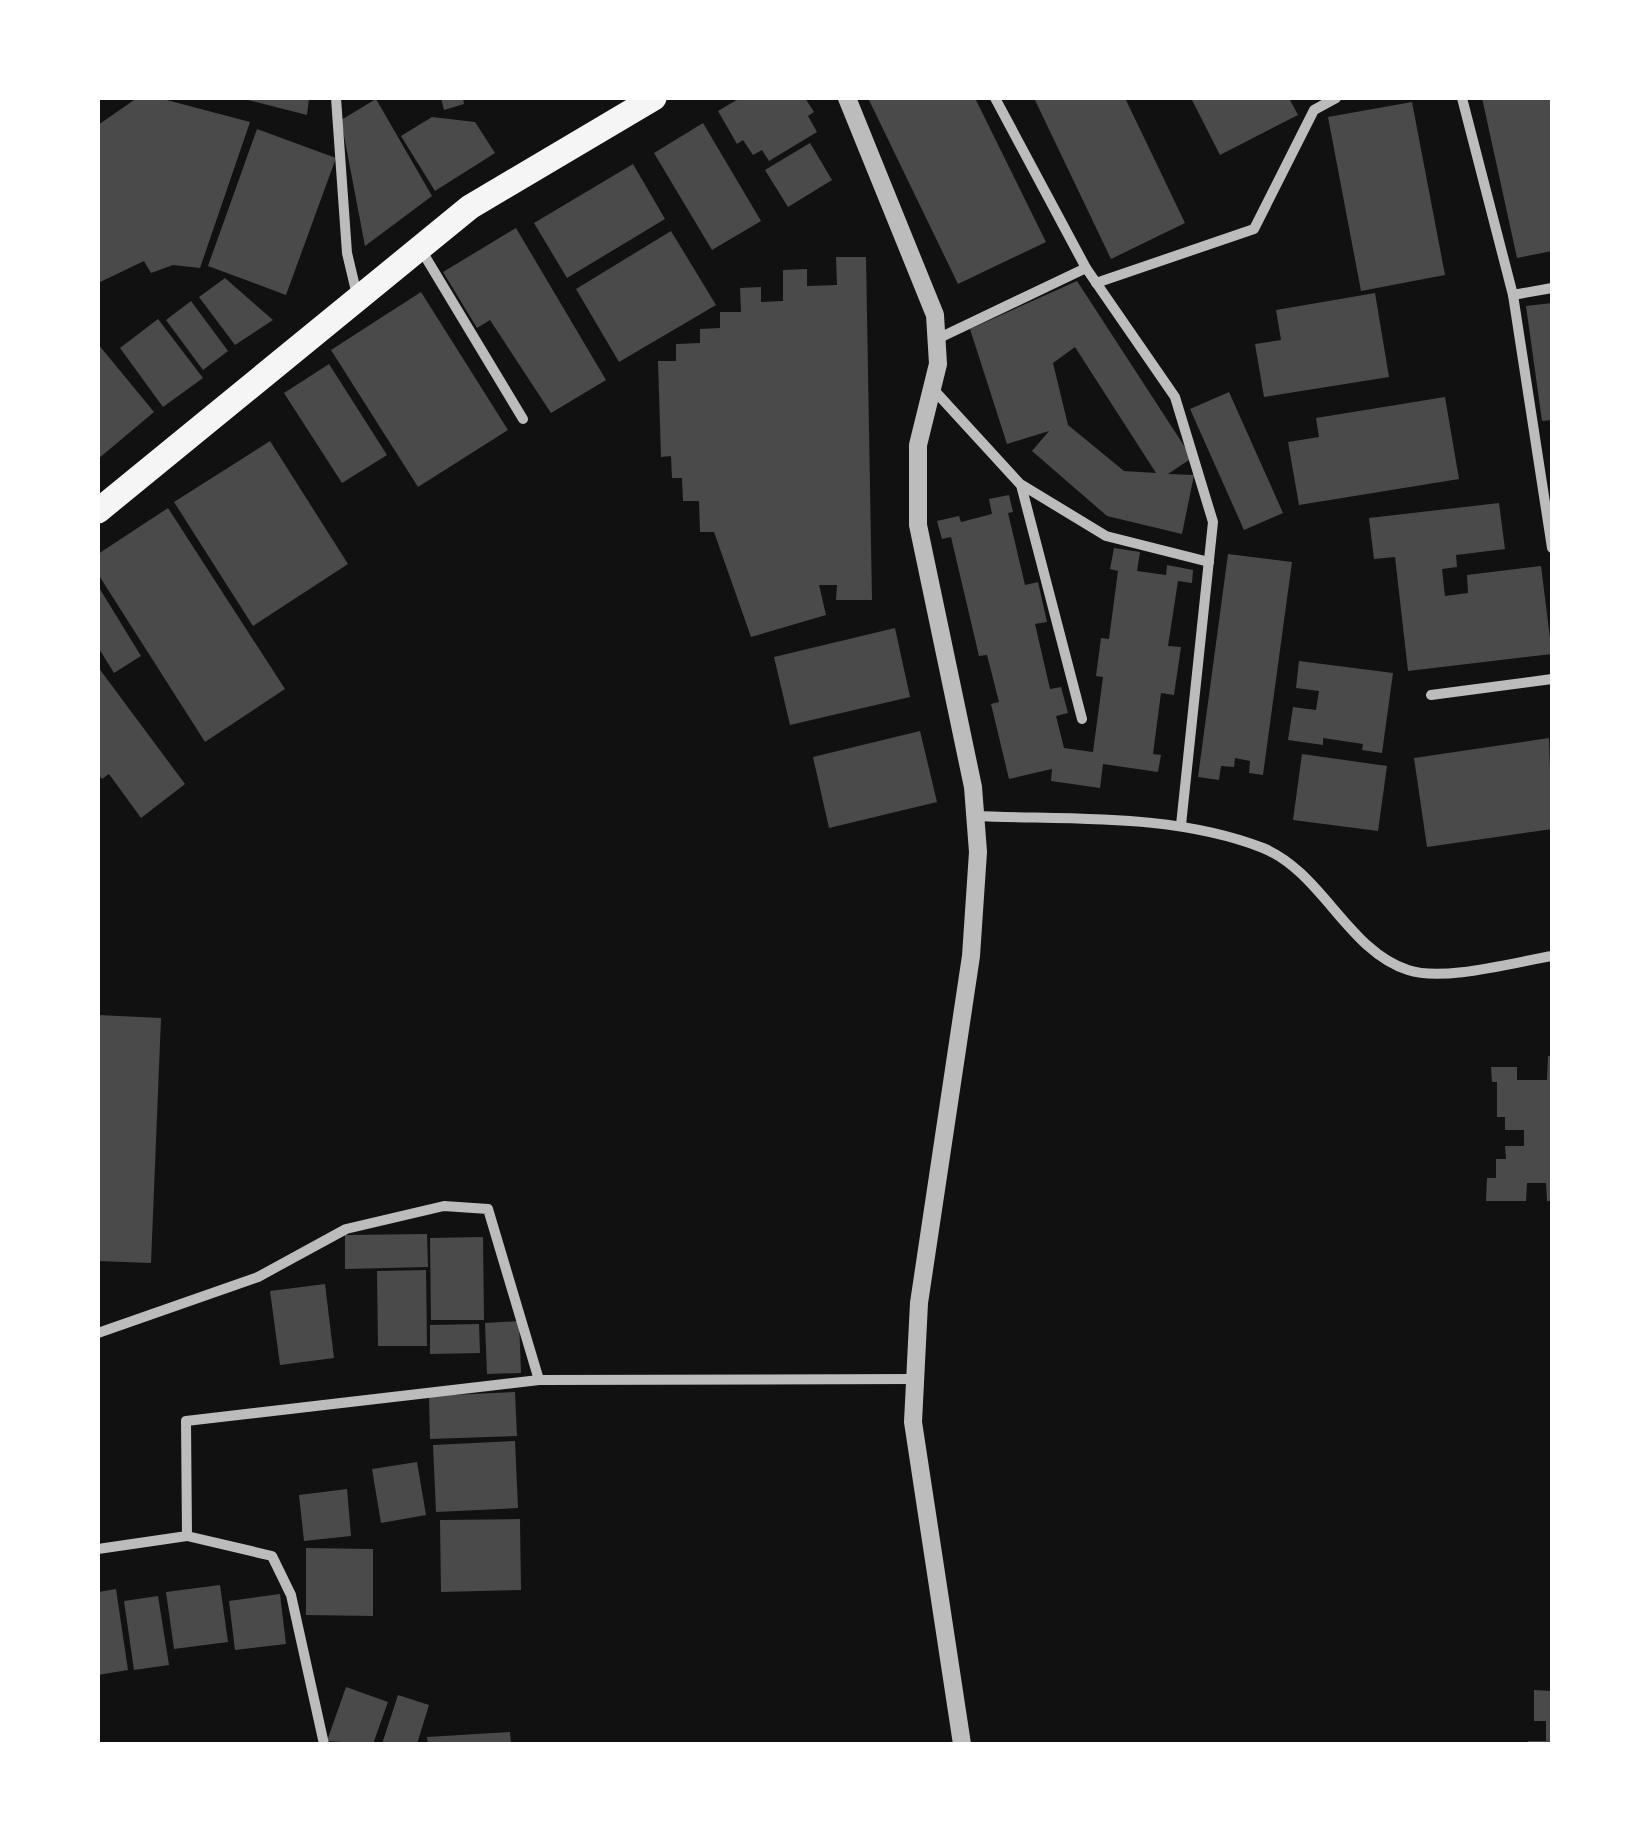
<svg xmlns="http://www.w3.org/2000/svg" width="1650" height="1842" viewBox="0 0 1650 1842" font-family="'Open Sans',sans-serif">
  <rect width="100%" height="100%" fill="#111"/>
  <g fill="#4a4a4a" fill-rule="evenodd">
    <path d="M137,98H159L250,122L200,268L173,265L151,273L144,261L98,283V125Z"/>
    <path d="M244,98H309L307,115L244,99Z"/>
    <path d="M441,98H463L464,104L444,110Z"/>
    <path d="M740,98H805L814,112L808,116L817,132L769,161L762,150L753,155L743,140L737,144L718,111Z"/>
    <path d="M868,98H975L1046,242L958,284Z"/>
    <path d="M1034,98H1125L1185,223L1111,259Z"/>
    <path d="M1191,98H1289L1298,115L1220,155Z"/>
    <path d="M1482,98H1552V251L1517,258Z"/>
    <path d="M376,99L432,196L365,246L341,120Z"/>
    <path d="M1412,102L1445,275L1361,291L1328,117Z"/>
    <path d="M432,117L475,122L495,153L435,191L401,136Z"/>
    <path d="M703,123L761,221L712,250L654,153Z"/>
    <path d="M257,129L336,158L286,295L208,266Z"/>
    <path d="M810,143L832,180L788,207L765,170Z"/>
    <path d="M633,164L665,219L567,278L534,223Z"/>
    <path d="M516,228L606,380L551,413L490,320L477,328L443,272Z"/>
    <path d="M671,231L716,305L619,362L576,289Z"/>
    <path d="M836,257H866L872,600H836L837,585H819L826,615L751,637L714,532H700L699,501H683L682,478H672L671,456L661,457L658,361H676V344L700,343V329L720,328V312H741L740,288L761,287V302L783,301V270L807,269V286L837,285Z"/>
    <path d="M225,278L273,320L235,345L199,297Z"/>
    <path d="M1077,281L1192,458L1168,474L1194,475L1182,534L1107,516L1032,451L1049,431L1007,444L970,329ZM1075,347L1156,473L1124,471L1068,425L1053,363Z"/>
    <path d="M421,292L508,430L418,487L331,350Z"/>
    <path d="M1375,293L1389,377L1264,397L1255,344L1281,340L1276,310Z"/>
    <path d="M191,301L228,351L203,370L166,320Z"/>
    <path d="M1552,303V420L1542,421L1526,306Z"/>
    <path d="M158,319L203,378L163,407L120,348Z"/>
    <path d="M98,344L154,412L98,459Z"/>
    <path d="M329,364L387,455L342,483L284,393Z"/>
    <path d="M1229,392L1283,513L1244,530L1190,409Z"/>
    <path d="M1445,397L1459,479L1299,505L1288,442L1319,437L1316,418Z"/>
    <path d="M270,441L348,564L253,626L174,502Z"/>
    <path d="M1009,495L1013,512L1008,513L1025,585L1038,582L1047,622L1035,624L1050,689L1061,687L1068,713L1056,716L1064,748L1093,752L1103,677L1096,676L1101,638L1109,639L1118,571L1110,569L1114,548L1140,552L1137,571L1166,575L1167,565L1193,570L1192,583L1178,581L1168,646L1181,647L1174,695L1161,693L1153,754L1161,755L1158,772L1103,764L1100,788L1051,781L1052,769L1009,779L991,704L999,702L987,655L979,656L951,537L942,539L937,521L959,516L961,522L992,514L989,499Z"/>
    <path d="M1499,503L1505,549L1456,555L1457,567L1442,569L1445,596L1468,593L1467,575L1541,566L1552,654L1408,671L1395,557L1374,559L1369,518Z"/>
    <path d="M168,508L285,689L205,742L98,574V554Z"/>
    <path d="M1228,554L1292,562L1263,775L1249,773L1250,761L1235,758L1234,767L1221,766L1219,780L1198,777Z"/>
    <path d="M98,586L141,656L114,673L98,647Z"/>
    <path d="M895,628L910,697L790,725L774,657Z"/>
    <path d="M1299,661L1393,673L1382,753L1362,750L1363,744L1323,738V745L1288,740L1293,707L1316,710L1319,691L1296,688Z"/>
    <path d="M98,667L185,784L141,818L109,774L102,779L98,774Z"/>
    <path d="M920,731L937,802L829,828L813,757Z"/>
    <path d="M1549,738L1552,829L1427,847L1414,758Z"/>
    <path d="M1302,754L1387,766L1378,831L1293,820Z"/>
    <path d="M98,1015L161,1018L151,1263L98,1261Z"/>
    <path d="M1548,1056H1552V1201H1547L1546,1183H1527L1526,1201H1486L1487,1178H1496V1159H1506L1505,1146H1524V1130H1505V1117H1497V1082H1492L1491,1067H1517V1080H1547Z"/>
    <path d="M427,1234L428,1267L345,1269V1235Z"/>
    <path d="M483,1237L484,1320H431L430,1238Z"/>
    <path d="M426,1270L427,1346H378L377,1271Z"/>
    <path d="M325,1284L334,1358L280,1365L270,1291Z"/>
    <path d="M519,1321L521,1373L487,1374L485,1323Z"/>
    <path d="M479,1324L480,1353L430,1354V1325Z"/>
    <path d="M515,1392L517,1436L430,1439L429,1396Z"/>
    <path d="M515,1441L518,1508L436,1512L433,1445Z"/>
    <path d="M417,1462L426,1515L381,1523L372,1469Z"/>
    <path d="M347,1489L351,1536L304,1541L299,1495Z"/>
    <path d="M520,1519L521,1590L441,1592L440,1520Z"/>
    <path d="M306,1548L373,1549V1616L306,1615Z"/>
    <path d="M220,1585L228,1642L174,1649L166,1592Z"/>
    <path d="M116,1589L128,1670L98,1675V1592Z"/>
    <path d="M280,1594L286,1644L235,1650L229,1601Z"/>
    <path d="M158,1596L169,1665L134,1670L124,1601Z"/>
    <path d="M346,1687L388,1702L373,1744L327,1741Z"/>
    <path d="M1534,1690L1552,1691V1744H1528V1741H1546V1721H1534Z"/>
    <path d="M398,1695L429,1705L417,1744H382Z"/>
    <path d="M510,1732L511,1744H428L427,1737Z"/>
  </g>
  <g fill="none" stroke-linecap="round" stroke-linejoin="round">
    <g stroke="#bcbcbc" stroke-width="10">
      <path d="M336,98L347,253L357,295"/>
      <path d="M1462,98L1513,295L1552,288"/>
      <path d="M420,248L523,419"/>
      <path d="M1086,268L1175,397L1213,522L1181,825"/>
      <path d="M1096,283L1254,229L1314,110L1336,98"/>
      <path d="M1513,295L1552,548"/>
      <path d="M937,339L1086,268L995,98"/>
      <path d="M933,389L1021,485L1082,719"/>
      <path d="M1022,485L1106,536L1209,562"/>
      <path d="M1431,695L1552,679"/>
      <path d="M975,816C1070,820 1173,813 1263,848C1322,872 1348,951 1408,970C1444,982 1515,962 1552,956"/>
      <path d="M98,1333L258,1277L346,1229L444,1206L488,1209L539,1380"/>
      <path d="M187,1536L272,1556L291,1595L324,1744"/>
      <path d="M98,1549L187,1536L186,1421L539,1380L915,1379"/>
    </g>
    <path stroke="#bcbcbc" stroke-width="18" d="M847,98L935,315L938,364L918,445V525L973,787L978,852L971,956L919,1303L913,1422L962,1744"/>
    <path stroke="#f5f5f5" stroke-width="25" d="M98,511L470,207L654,98"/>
  </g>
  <rect width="1650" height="1842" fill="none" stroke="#ffffff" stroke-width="200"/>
</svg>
